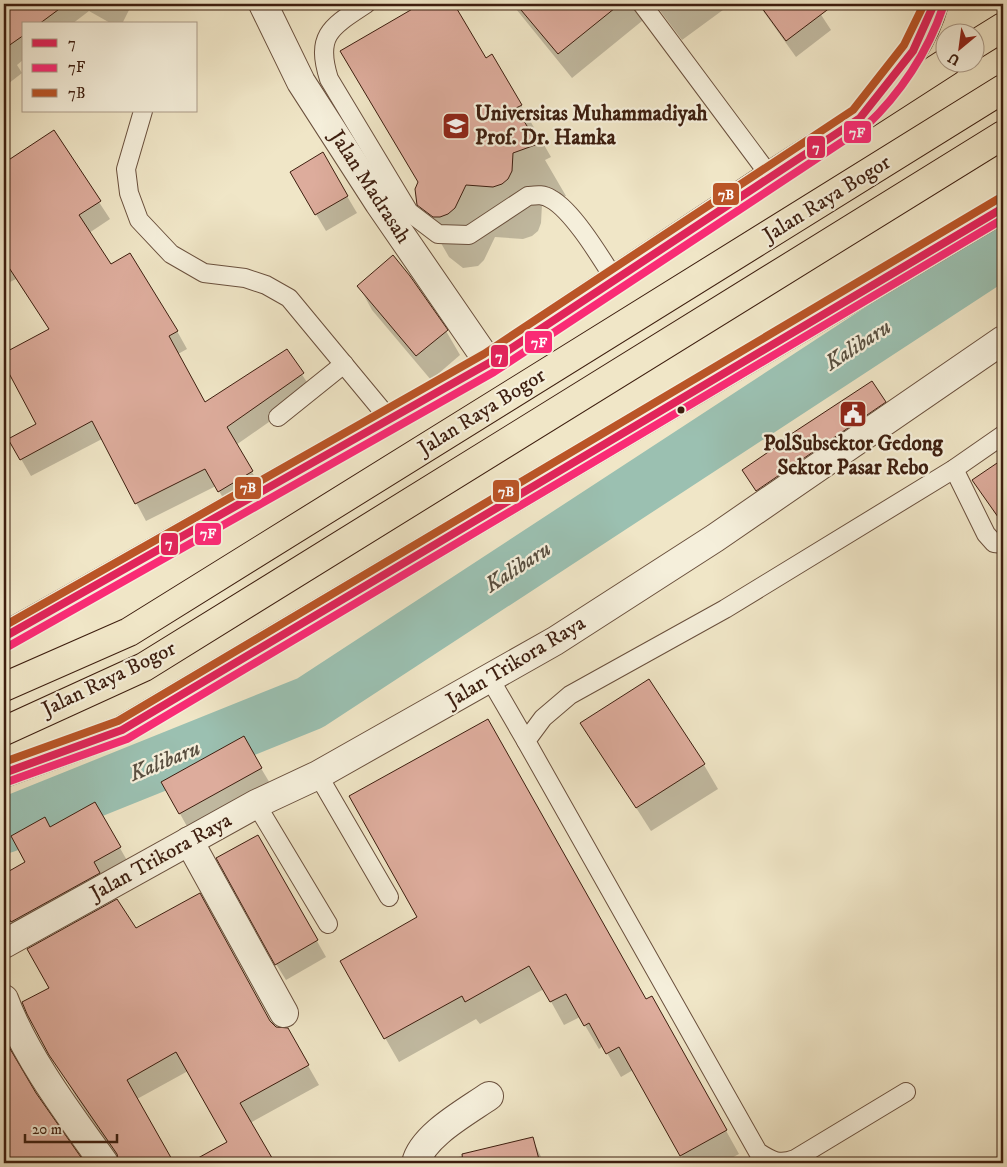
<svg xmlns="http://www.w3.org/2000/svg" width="1007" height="1167" viewBox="0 0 1007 1167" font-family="'IM FELL DW Pica',serif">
  <rect width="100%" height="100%" fill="#f0e6c7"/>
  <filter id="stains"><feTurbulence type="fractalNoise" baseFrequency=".004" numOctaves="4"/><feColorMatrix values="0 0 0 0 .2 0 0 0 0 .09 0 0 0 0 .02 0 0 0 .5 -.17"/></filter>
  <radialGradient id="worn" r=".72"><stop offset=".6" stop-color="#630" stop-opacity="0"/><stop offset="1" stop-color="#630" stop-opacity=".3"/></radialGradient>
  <g fill="#0003">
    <path d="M4,4H132L122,24H112L89,11L72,24H24V59L17,65L22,73L4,87Z"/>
    <path d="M423,4H452L485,59L521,105L551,157L545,160L566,196L542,204L541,223L538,231L532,236L523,239L495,237L484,260L478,266L463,268L449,257L419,205V183L342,52Z"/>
    <path d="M512,4H726L727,7L682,40L658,8L572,78Z"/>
    <path d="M758,4H814L831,30L796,57Z"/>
    <path d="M53,132L110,219L89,233L111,266L177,331L187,349L178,354L205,404L286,351L313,391L236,445L262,489L229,508L216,486L146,521L102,439L31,476L10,440L38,425L4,362V355L50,330L16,279L4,285V164Z"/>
    <path d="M322,154L357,213L326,231L291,172Z"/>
    <path d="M359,286L446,331L460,355L431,380L372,310Z"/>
    <path d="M885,404L890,413L763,500L757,492Z"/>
    <path d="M1003,460V526L974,480Z"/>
    <path d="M582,723L704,765L718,789L651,831Z"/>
    <path d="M243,738L271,785L189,830L163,783Z"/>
    <path d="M95,804L129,864L22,938L12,921L4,925V876L27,862L50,829Z"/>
    <path d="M258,837L326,957L286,980L276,964Z"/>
    <path d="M419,918L646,1000L665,1021L739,1154L722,1163H686L633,1070L621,1077L603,1046L599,1049L580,1017L564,1025L544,989L480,1024L476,1019L399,1062L341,961Z"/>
    <path d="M135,930L276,1028L287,1029L319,1085L250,1123L273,1163H191L228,1142L188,1071L137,1099L173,1163H120L75,1095L28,1013L50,988Z"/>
    <path d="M4,1035L26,1079L84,1163H4Z"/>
    <path d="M532,1138L544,1163H435Z"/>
  </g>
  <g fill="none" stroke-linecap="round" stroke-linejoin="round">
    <path stroke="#9bc0b1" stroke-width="55" d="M4,826L310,703L1003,250"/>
  </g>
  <g fill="#ddac9c" stroke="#3d1e0f">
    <path d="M4,4H66L39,24H24V35L4,49Z"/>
    <path d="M421,4H454L486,58L492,54L522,105L516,108L538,144L513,153L512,171L508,179L502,184L493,187L466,185L455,208L448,214L440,217H433L417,205L415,189L418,182L340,51Z"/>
    <path d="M516,4H620L558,54Z"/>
    <path d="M759,4H835L786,41Z"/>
    <path d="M54,130L101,201L79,215L111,264L130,253L178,331L169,336L205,402L287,349L304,373L227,427L253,471L218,492L205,469L135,504L92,421L20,460L8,439L36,424L4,364V353L49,329L4,260V163Z"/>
    <path d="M323,152L348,196L315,215L290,172Z"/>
    <path d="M393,255L410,276L448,330L416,356L357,286Z"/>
    <path d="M872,381L886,402L756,491L742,470L780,444L779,442Z"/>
    <path d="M1003,459V524L972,480Z"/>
    <path d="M649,679L705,764L636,808L580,723Z"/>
    <path d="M488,719L646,999L652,996L727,1130L680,1156L619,1047L606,1054L589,1023L584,1026L566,994L550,1002L529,966L465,1002L462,996L384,1039L340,961L417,917L349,796Z"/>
    <path d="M244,736L262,768L179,814L161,782Z"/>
    <path d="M95,802L121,847L94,862L100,873L11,922L4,910V874L25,862L11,836L45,817L50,827Z"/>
    <path d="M258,835L318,940L275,965L216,858Z"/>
    <path d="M200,893L270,1021L276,1027L288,1028L309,1065L240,1103L275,1163H189L227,1142L176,1052L127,1080L174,1163H119L117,1154L49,1055L27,1014L22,1002L49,988L27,949L117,899L136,928Z"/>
    <path d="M9,1047L36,1093L85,1163H4V1051Z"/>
    <path d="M533,1137L540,1163H463L462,1154Z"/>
  </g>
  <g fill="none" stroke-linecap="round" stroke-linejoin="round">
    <defs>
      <g id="service">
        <path d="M366,4C331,27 315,35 329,79L409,212L438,234L469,235L528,196C537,195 543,194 551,199C573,211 601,258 615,280"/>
        <path d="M642,4L770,176"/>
        <path d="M143,111L126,169L129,193L139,220L171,254L204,273L245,278L266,285L289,298L390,420"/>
        <path d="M278,417L344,364"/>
        <path d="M954,469L986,534L994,543L1003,544"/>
        <path d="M490,679L526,741"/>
        <path d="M318,775L389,897"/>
        <path d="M256,804L328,924"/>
        <path d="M906,1092L795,1159C779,1165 772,1161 758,1152L526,741L543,718L570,695L725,609L954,469L1003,435"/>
      </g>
      <g id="minor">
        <path d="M263,4L301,82L379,203L489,363"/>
        <path d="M189,841L284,1013"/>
        <path d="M4,999C25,1056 69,1114 104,1163"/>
        <path d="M416,1163C422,1136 466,1112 489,1096"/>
      </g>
      <path id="tertiary" d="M4,944L256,804L318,775L555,641L715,538L1003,340"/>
      <g id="trunk">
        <path d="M974,45L1003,27"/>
        <path d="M877,98C901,70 924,40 934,4"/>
        <path d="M4,637L489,363L770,176L947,62"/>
        <path d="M4,687L129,632L1003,89"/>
        <path d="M4,731L144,667L1003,135"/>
        <path d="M4,773L122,730L1003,208"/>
      </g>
    </defs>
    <use href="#service" stroke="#6a503d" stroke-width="20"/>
    <use href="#minor" stroke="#6a503d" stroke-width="30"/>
    <use href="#tertiary" stroke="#6a503d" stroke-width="30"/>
    <use href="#trunk" stroke="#3d1e0f" stroke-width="30"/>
    <use href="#service" stroke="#f5efdb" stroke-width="18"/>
    <use href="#minor" stroke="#f5efdb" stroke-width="28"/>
    <use href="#tertiary" stroke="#f5efdb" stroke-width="28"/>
    <use href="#trunk" stroke="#f0e6c7" stroke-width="28"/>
    <defs>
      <g id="bus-1">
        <path d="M4,637L489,363L860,118L913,51L934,4"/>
        <path d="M4,773L122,730L1003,208"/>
      </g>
      <g id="bus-2">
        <path d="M9,646L494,372L866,126C900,94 928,52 943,7"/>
        <path d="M7,782L127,739L1003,219"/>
      </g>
      <g id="bus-3">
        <path d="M4,626L484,354L853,110L904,45L924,4"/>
        <path d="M4,762L118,721L998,199"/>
      </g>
    </defs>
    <use href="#bus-1" stroke="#f5efdb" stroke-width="11"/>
    <use href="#bus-2" stroke="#f5efdb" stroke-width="11"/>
    <use href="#bus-3" stroke="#f5efdb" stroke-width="11"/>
    <use href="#bus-1" stroke="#e1245a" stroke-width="8"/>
    <use href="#bus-2" stroke="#fa2b75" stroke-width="8"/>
    <use href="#bus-3" stroke="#ba5527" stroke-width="8"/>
  </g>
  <defs>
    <symbol id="university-square" viewBox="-11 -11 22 22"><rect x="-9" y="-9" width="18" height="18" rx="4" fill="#8f2418" stroke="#f5efdb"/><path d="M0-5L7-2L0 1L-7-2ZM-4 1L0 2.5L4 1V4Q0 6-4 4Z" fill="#fff"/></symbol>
    <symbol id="civic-square" viewBox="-11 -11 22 22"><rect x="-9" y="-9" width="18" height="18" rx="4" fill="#8f2418" stroke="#f5efdb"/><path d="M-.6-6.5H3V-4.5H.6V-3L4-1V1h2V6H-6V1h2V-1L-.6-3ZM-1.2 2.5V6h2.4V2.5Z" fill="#fff"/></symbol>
  </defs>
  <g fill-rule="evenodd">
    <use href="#university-square" x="440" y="110" width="32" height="32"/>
    <use href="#civic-square" x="837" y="398" width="32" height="32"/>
  </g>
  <circle fill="#3d1e0f" stroke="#f5efdb" stroke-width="2" cx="681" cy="410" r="4.5"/>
  <g text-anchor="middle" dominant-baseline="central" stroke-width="4.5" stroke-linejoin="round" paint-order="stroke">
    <g font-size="21" font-weight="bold" fill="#3d1e0f" stroke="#f5efdb" text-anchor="start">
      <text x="475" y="114">Universitas Muhammadiyah<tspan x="475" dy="24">Prof. Dr. Hamka</tspan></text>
      <text x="853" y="444" text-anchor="middle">PolSubsektor Gedong<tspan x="853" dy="24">Sektor Pasar Rebo</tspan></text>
    </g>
    <g font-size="21" fill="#3d1e0f" stroke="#f5efdb">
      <text transform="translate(370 187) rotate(57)">Jalan Madrasah</text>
      <text transform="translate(827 199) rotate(-32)">Jalan Raya Bogor</text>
      <text transform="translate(482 412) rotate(-32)">Jalan Raya Bogor</text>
      <text transform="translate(516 662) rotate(-31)">Jalan Trikora Raya</text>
      <text transform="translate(109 679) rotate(-26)">Jalan Raya Bogor</text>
      <text transform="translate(161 857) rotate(-29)">Jalan Trikora Raya</text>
    </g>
    <g font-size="22" font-style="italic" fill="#594f40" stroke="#f5efdb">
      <text transform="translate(858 345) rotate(-33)">Kalibaru</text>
      <text transform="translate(518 567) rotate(-33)">Kalibaru</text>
      <text transform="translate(165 761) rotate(-22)">Kalibaru</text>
    </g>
  </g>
  <g stroke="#f5efdb" stroke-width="2">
    <rect x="843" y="120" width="29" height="24" rx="5" fill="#fa2b75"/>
    <rect x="806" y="135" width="20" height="24" rx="5" fill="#e1245a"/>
    <rect x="712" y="182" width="28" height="24" rx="5" fill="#ba5527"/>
    <rect x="524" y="330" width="29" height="24" rx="5" fill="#fa2b75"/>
    <rect x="490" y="344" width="19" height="24" rx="5" fill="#e1245a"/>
    <rect x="234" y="476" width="28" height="24" rx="5" fill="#ba5527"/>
    <rect x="492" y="479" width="28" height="24" rx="5" fill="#ba5527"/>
    <rect x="194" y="522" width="28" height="24" rx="5" fill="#fa2b75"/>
    <rect x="160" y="532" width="19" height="24" rx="5" fill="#e1245a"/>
  </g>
  <g font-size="14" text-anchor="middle" font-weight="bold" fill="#fff">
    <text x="857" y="137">7F</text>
    <text x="816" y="152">7</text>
    <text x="726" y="199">7B</text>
    <text x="539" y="347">7F</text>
    <text x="499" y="361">7</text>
    <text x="248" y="492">7B</text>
    <text x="506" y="496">7B</text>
    <text x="208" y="538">7F</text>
    <text x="169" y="548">7</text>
  </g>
  <rect width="1007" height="1167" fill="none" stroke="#f0e6c7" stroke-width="20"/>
  <rect x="5" y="5" width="997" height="1157" fill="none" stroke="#3d1e0f" stroke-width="2.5"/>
  <rect x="10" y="10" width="987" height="1147" fill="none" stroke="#3d1e0f"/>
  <rect x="22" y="22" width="175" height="90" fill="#f5efdb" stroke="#ab9b89"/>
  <rect x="32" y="39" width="25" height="8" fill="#e1245a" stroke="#ab9b89"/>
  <text x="68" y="48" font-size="15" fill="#3d1e0f">7</text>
  <rect x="32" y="64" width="25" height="8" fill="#fa2b75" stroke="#ab9b89"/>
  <text x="68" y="72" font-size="15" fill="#3d1e0f">7F</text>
  <rect x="32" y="89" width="25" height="8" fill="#ba5527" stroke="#ab9b89"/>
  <text x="68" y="98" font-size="15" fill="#3d1e0f">7B</text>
  <g transform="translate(960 48) rotate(209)"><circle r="24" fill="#f5efdb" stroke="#ab9b89"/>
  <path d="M0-4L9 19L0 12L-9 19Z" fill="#8f2418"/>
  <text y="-8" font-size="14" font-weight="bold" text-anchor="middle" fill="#3d1e0f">U</text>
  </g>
  <path d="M25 1134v8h92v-8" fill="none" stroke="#3d1e0f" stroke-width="2.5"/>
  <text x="32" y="1134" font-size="15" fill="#3d1e0f" stroke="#f5efdb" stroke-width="4" paint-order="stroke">20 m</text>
  <rect width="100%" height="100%" filter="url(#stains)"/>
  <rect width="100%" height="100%" fill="url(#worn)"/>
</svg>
